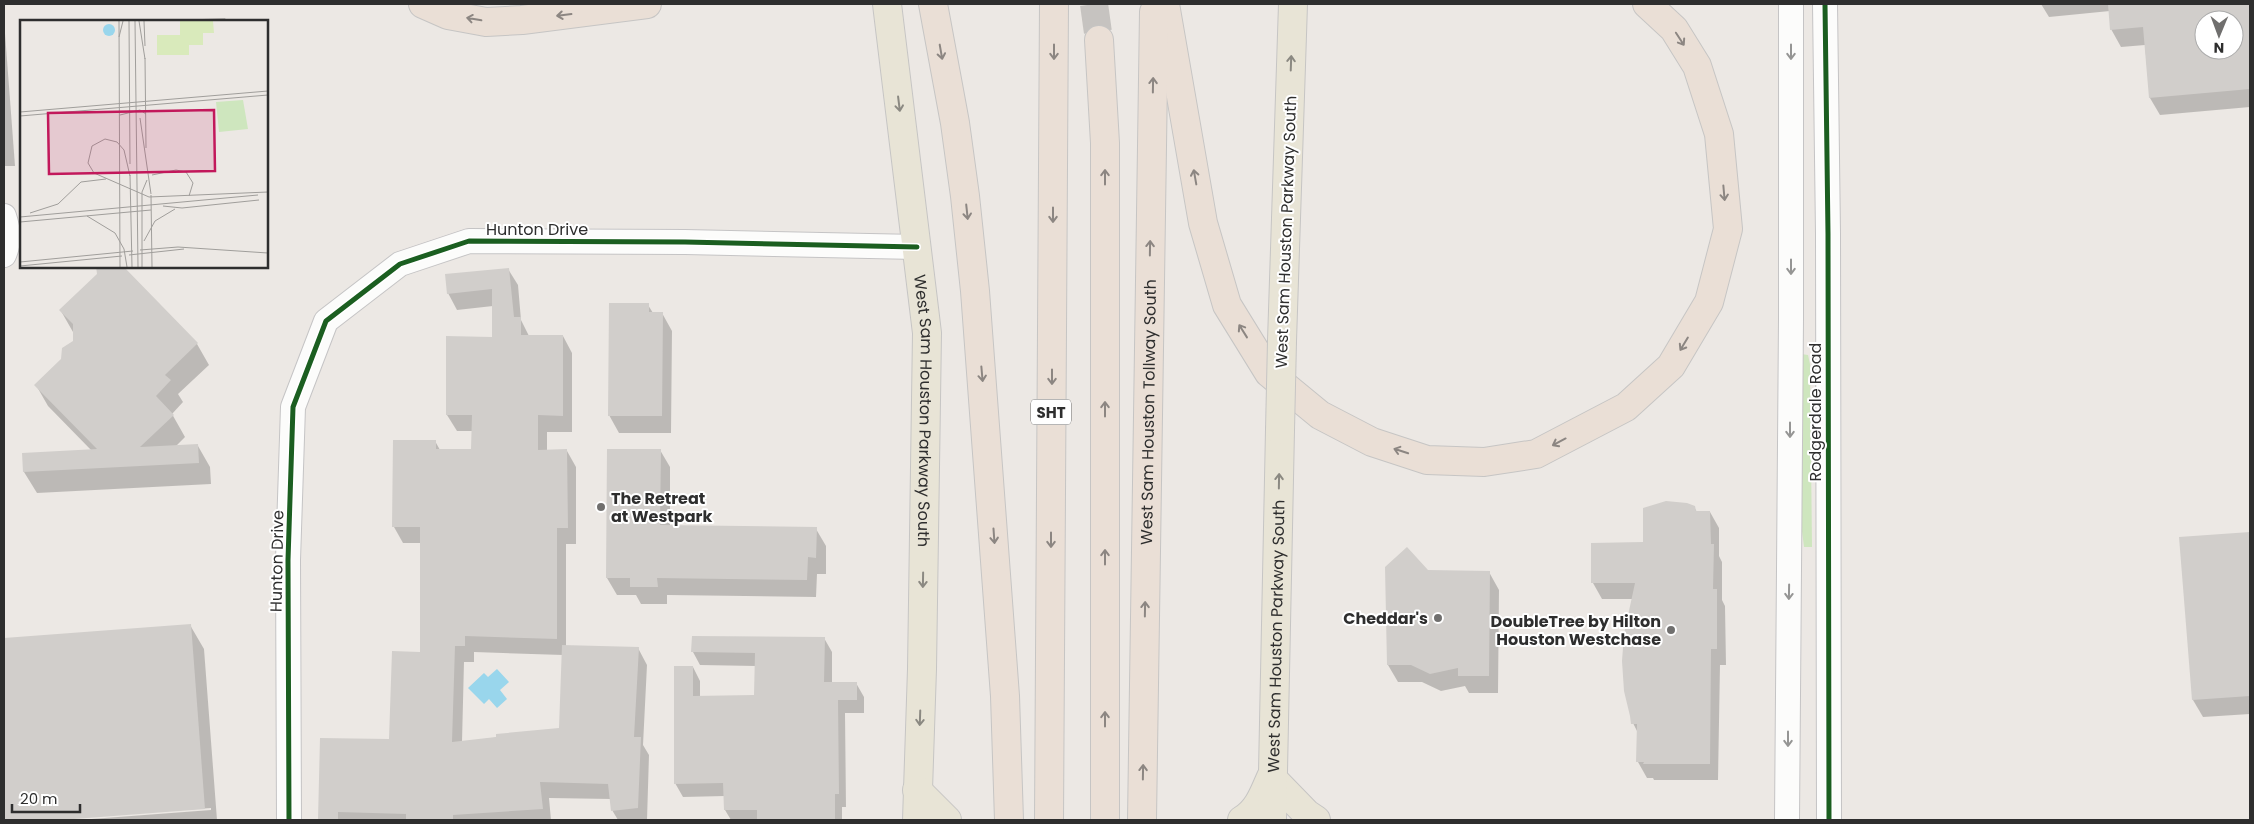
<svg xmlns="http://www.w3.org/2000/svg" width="2254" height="824" viewBox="0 0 2254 824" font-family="Poppins,sans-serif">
  <rect width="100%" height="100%" fill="#ece8e4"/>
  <path fill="#cee6be" d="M1801,354L1808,355L1810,364L1812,547H1804L1798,500Z"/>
  <path fill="#99d6ec" d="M497,669L509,682L500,690L507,699L497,708L489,699L484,704L468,688L484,673L488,677Z"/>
  <g fill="#0003" fill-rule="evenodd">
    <path d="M2041,4H2250V107L2160,115L2150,98L2145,45L2121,47L2111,29L2110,11L2049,17ZM2204,20H2234V50H2204Z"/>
    <path d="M225,18L227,21H157Z"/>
    <path d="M4,20L15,166H4Z"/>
    <path d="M508,269L518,285L521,320L529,336H563L572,353V432H547V451H567L576,467V544H566V646L638,648L647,665L643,745L649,755L647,820H618L612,810L611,799L549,798L551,820H319L321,739L391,740L421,653V543H403L394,527L435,441L440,450H472L473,431H457L447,415L448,338H493V306L457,310L448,293ZM474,652L563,655L561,729L462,742L464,662H474Z"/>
    <path d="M648,305L653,313H662L672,331L671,433H619L609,415Z"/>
    <path d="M61,311L197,344L209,365L178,394L183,402L172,414L185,437L175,447L198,446L210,467L211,484L37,493L24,472V454L92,451L48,406L36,385L62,360L74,341L73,332Z"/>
    <path d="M660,450L670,467V527L816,529L826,546V574H817L816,597L667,595V604H641L636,595H617L607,578Z"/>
    <path d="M1694,507L1697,512H1710L1719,528V556L1722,562V600L1725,606L1726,665H1720L1718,780H1654L1653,778H1647L1638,762V733L1633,723V599H1602L1593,583L1592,544L1645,543Z"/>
    <path d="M2250,533V714L2203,717L2193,700L2180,538Z"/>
    <path d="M1387,568L1427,572H1489L1499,590L1498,693H1469L1465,686L1441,691L1422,682H1398L1388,665Z"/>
    <path d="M190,625L204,649L217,820H78L211,810V808L44,820H4V639Z"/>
    <path d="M693,637L824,638L832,652V683H856L864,697V713H845L846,807H842V820H731L725,810V796L683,797L675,783L693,667L700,681V697L756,696V666L700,665L693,652Z"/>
  </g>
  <g fill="#d1cecb" fill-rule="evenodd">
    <path d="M2108,4H2250V89L2149,98L2143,27L2110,30ZM2204,20H2234V50H2204Z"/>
    <path d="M96,266H123L198,343L165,375L171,380L156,396L174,415L140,447L198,444L199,463L23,472L22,453L97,449L34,385L61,359L62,348L73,341V324L59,310L97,274Z"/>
    <path d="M509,268L514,317H521V335H563V416L538,415V450L567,449L568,528H557V639L465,636V646H455L452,742L496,737V734L559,728L562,645L639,647L634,737H641L638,808L611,811L608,784L540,782L543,809L453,815V820H406V814L338,812V820H318L320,738L389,739L392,651L420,652V527H392L393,440H436V449H471L472,415H446V336L492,337V289L447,294L445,274Z"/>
    <path d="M609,303H649V312H663L662,416H608Z"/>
    <path d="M607,449H661L660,525L817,527L816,558L808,557L807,580L657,578L658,587H630V578H606Z"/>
    <path d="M1666,501L1687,503L1695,506L1696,511H1710L1711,544H1714L1713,589H1717V649H1711L1710,764H1643L1644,762H1636L1637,724H1631L1630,716L1624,691L1622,661L1624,634L1635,583H1591V543L1643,542V508Z"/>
    <path d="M2250,532V696L2192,700L2179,537Z"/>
    <path d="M1407,547L1428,570L1490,571L1489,676H1458V668L1430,674L1411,665H1387L1385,567Z"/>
    <path d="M191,624L205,809L61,820H4V638Z"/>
    <path d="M692,636L825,637L824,682H857V700H838L839,794H835V820H757V810H724L723,783L674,784V666H693V696L754,695L755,653L691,652Z"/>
  </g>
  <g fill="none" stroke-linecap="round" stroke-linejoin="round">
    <path stroke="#c6c3c0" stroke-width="28" stroke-dasharray="28 14" stroke-linecap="butt" d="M1094,4L1099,40"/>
    <defs>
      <g id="minor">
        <path d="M1825,4L1828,234L1829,820"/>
        <path d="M4,216C9,231 10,241 4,255"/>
        <path d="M289,820L288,560L293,407L326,321L400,264L469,241L685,242L917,247"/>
        <path d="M1787,820L1791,319V4"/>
      </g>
      <g id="major">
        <path id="s1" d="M887,4L927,333L922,669L917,820"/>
        <path d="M1282,341L1293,4"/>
        <path d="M917,790L947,820"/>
        <path d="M1242,820C1258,811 1264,793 1271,777L1307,814L1316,820"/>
        <path id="s2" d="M1272,820L1280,430"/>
      </g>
      <g id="highway">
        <path d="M423,4L448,15L486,22L522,20L647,4"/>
        <path d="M933,4L955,123L965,196L975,291L1005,696L1009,820"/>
        <path d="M1165,4L1203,223L1227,305L1269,373L1320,415L1372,442L1427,460L1484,462L1536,454L1626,407L1671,366L1709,302L1728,229L1719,134L1697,66L1674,29L1647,4"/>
        <path d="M1099,40L1105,143V820"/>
        <path d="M1049,820L1054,4"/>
        <path id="s3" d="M1142,820L1154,12"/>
      </g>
    </defs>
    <use href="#minor" stroke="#c5c4c5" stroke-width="26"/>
    <use href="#major" stroke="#c6c5c4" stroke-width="30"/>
    <use href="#highway" stroke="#c6c5c4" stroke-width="30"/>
    <use href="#minor" stroke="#fcfcfb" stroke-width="24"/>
    <use href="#major" stroke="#e8e4d6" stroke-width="28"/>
    <use href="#highway" stroke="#eadfd6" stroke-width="28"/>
    <defs>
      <path id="major-bridge" d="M1280,430L1282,341"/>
    </defs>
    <use href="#major-bridge" stroke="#c6c5c4" stroke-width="30" stroke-linecap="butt"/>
    <use href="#major-bridge" stroke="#e8e4d6" stroke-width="28"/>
    <defs>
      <g id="cycleway">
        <path d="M1825,4L1828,234L1829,820"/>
        <path d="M289,820L288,560L293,407L326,321L400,264L469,241L685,242L917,247"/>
      </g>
    </defs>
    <use href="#cycleway" stroke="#fff" stroke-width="8"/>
    <use href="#cycleway" stroke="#1b5e20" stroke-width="5"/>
  </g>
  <defs><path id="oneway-shaft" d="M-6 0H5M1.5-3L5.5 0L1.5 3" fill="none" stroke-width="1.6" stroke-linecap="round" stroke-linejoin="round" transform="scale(1.25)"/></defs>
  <g stroke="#8c8682">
    <use href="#oneway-shaft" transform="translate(564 15) rotate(173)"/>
    <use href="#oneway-shaft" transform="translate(474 19) rotate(-170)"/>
    <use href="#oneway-shaft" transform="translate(1680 39) rotate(57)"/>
    <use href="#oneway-shaft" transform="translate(941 52) rotate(80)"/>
    <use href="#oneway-shaft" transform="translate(1054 52) rotate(90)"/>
    <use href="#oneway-shaft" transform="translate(1153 85) rotate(-89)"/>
    <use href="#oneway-shaft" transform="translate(1105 177) rotate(-90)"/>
    <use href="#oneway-shaft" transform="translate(1195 177) rotate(-100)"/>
    <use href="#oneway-shaft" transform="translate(1724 193) rotate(85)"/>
    <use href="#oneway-shaft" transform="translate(967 212) rotate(84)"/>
    <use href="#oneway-shaft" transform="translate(1053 215) rotate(90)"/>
    <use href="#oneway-shaft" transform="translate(1150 248) rotate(-89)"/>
    <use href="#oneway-shaft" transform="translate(1243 331) rotate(-122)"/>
    <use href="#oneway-shaft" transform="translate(1684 344) rotate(121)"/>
    <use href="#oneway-shaft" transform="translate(982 374) rotate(85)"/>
    <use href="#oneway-shaft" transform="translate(1052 377) rotate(90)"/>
    <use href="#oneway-shaft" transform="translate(1105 409) rotate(-90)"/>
    <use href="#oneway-shaft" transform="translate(1559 442) rotate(152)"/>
    <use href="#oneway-shaft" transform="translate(1401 451) rotate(-162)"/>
    <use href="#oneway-shaft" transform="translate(994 536) rotate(86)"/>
    <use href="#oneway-shaft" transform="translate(1051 540) rotate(90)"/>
    <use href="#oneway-shaft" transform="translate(1105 557) rotate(-90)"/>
    <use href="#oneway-shaft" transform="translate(1145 609) rotate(-89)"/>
    <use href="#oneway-shaft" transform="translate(1105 719) rotate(-90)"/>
    <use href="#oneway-shaft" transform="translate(1143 772) rotate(-89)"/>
  </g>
  <g stroke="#959594">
    <use href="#oneway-shaft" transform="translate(1791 52) rotate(90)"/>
    <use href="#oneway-shaft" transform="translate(1791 267) rotate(90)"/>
    <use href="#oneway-shaft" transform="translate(1790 430) rotate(90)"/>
    <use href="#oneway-shaft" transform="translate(1789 592) rotate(91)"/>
    <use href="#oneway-shaft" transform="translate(1788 739) rotate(90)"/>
  </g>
  <g stroke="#8b8982">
    <use href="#oneway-shaft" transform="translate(1291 63) rotate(-88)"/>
    <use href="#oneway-shaft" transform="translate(899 104) rotate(83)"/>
    <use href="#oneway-shaft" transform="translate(1279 481) rotate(-89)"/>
    <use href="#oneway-shaft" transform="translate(923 580) rotate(91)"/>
    <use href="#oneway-shaft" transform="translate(920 718) rotate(92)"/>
  </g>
  <g fill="#706f6e" stroke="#fff" stroke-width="2">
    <circle cx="601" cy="507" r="5"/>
    <circle cx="1438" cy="618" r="5"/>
    <circle cx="1671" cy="630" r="5"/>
  </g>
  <g text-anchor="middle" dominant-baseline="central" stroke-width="4" stroke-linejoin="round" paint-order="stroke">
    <rect fill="#fff" stroke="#6d6d6d" stroke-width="1" x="1031" y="399.5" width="40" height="25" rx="4"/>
    <g font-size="15" font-weight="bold" fill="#2e2e2e">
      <text x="1051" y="412">SHT</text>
    </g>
    <g font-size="16" fill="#2e2e2e" stroke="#fff">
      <text x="537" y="229">Hunton Drive</text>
      <text transform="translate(1286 232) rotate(-88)">West Sam Houston Parkway South</text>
      <text stroke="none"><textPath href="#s1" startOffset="409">West Sam Houston Parkway South</textPath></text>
      <text stroke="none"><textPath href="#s3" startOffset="408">West Sam Houston Tollway South</textPath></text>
      <text transform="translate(1815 412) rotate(-90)">Rodgerdale Road</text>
      <text transform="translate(277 561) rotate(-89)">Hunton Drive</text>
      <text stroke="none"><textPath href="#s2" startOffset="184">West Sam Houston Parkway South</textPath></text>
    </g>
    <g font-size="16" font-weight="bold" fill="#2e2e2e" stroke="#fff" text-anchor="end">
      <text x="611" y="498" text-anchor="start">The Retreat<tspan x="611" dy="18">at Westpark</tspan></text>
      <text x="1428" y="618">Cheddar's</text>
      <text x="1661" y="621">DoubleTree by Hilton<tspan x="1661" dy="18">Houston Westchase</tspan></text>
    </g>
  </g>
  <g transform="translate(20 20)">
    <rect width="248" height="248" fill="#ece8e4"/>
    <path d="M223,80L228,109L199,112L196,82Z" fill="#cee6be"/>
    <path d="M160,1H193L194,13H183V25H169V35H137V15H160Z" fill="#d9eabb"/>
    <path d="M83 10a6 6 0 1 1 12 0a6 6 0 1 1-12 0Z" fill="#99d6ec"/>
    <path fill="none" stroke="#a09e9b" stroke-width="1" d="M99,1L100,247M109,1L110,144M115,1L118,247M119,1L125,39M124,1L125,26M99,17L103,1M125,38L126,128M0,92L248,71M100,95L120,90L126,94M0,96L248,75M120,98L131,174M110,155L112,247M132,155L156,150L166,152L173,163L169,176M110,156L104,130L97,122L85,119L72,126L68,143L74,153L129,177L248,172M131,175L132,247M143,186L162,188L239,180M10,193L38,184L61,162L86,159M67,196L95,213L104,229L107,247M0,197L238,175M0,202L131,190M124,221L135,201L155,189M120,230L158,227L248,233M109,235L164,229M0,242L113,231M0,246L102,236M122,247V172L127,160"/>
    <path fill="#c2185b" fill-opacity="0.15" stroke="#c2185b" stroke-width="2.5" d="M194,90L195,151L29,154L28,93Z"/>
    <rect width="248" height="248" fill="none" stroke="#2e2e2e" stroke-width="2.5"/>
  </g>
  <rect width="2254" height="824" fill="none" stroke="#2e2e2e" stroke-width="10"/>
  <g transform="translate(2219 35) rotate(181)"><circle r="24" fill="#ffffff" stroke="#ababab"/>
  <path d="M0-4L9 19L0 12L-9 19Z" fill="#706f6e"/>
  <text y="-8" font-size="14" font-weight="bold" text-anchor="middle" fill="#2e2e2e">N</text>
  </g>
  <path d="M12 804v8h68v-8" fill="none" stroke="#2e2e2e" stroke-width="2.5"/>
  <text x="20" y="804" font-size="15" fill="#2e2e2e" stroke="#ffffff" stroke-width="4" paint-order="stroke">20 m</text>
</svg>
